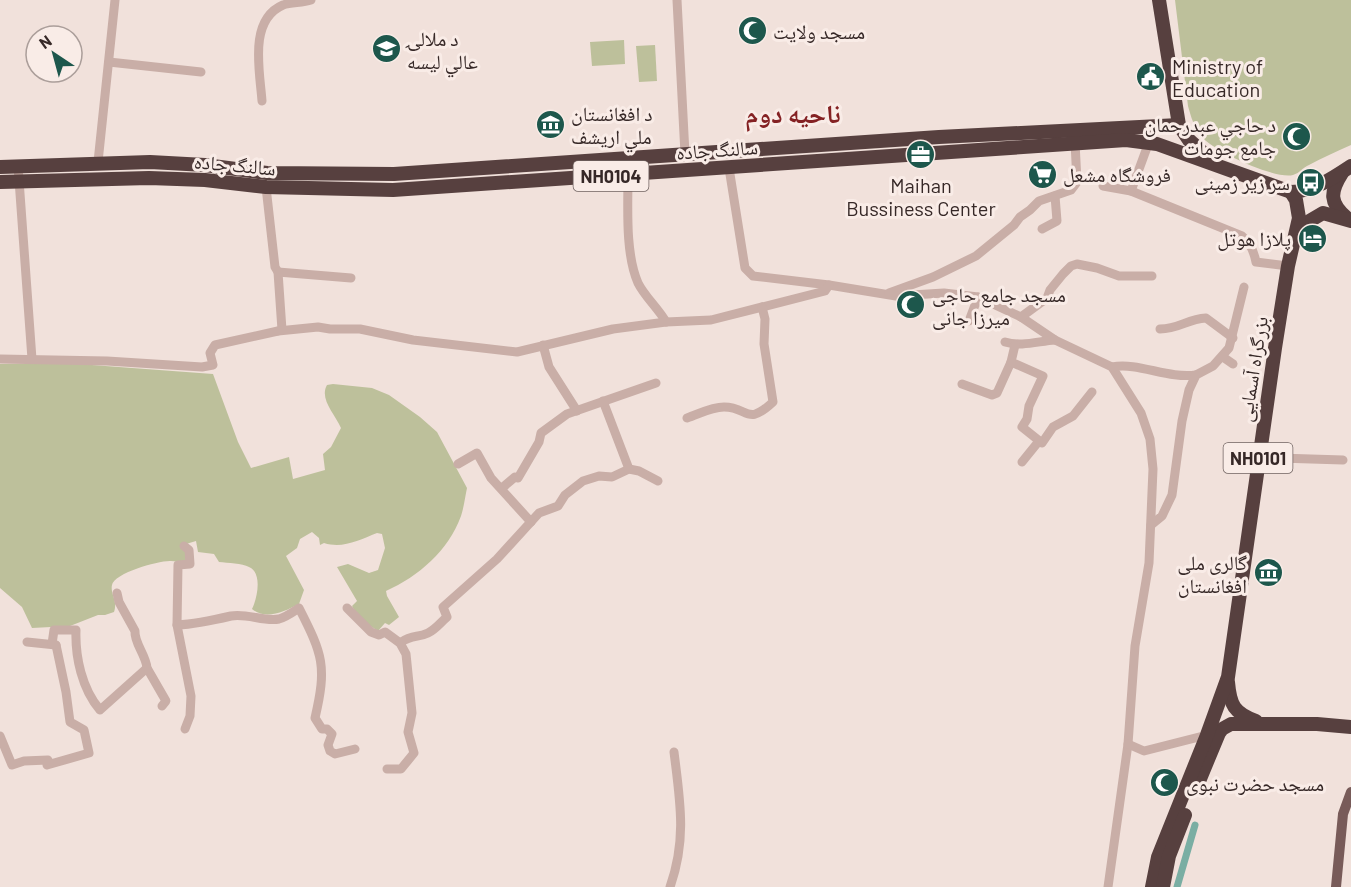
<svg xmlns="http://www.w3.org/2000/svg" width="1351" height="887" viewBox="0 0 1351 887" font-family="Barlow,'Noto Naskh Arabic',sans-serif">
  <rect width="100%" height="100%" fill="#f1e1db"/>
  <g fill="#bdc09b">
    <path d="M1175,0H1351V145C1337,151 1322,158 1309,165C1303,167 1300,173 1293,175C1276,180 1213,151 1201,136C1194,127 1191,117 1188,106Z"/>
    <path d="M624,40L625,64L592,66L590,42Z"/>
    <path d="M655,45L657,81L639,82L636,46Z"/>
    <path d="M65,363L213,374L238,442L251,468L289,457L293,479L325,470L323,454L331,447L341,428C335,414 319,399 327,385L333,384L372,388L389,395L420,417L437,432L467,488C465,497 464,507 461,516C448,551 419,576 386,591L387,596L399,617L389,625L385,623L378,631C368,625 357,616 352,606L357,601L337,567L348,564L369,573L378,570L385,548L382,534L377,533C359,540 343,549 324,543L320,545L319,538L312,532L300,539L297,548L286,556L304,590L299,604C285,611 266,621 252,609C257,599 263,573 249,567C242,563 228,563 219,562L214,554L198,552L196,541L186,544L188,560L184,563C180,563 175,561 171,561C160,560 114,573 112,585C110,594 118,600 114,612L105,615H98L70,626L32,628L22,607L0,588V364Z"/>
  </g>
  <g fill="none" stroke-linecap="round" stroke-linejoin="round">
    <path stroke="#7aaea3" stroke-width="7" d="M1177,887L1195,825"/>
    <g stroke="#c9aea7" stroke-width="9">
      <path d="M677,0L685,154"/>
      <path d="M109,62L201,72"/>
      <path d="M262,101C260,72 248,20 283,5C291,2 302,3 311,0"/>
      <path d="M98,162L115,0"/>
      <path d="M18,166L32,359"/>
      <path d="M729,168L745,268L753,276L829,285L896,296L944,293L978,297L1021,317L1055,340L1112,367L1141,413L1150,439L1153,469L1149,563L1135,646L1128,744L1108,887"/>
      <path d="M628,175C628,207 625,253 638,283C645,297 658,308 666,322"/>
      <path d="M1103,186L1131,191L1242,236C1251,243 1254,252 1256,262L1288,266"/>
      <path d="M266,187L275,267L278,272L282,330L278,331"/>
      <path d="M1131,191L1149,142"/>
      <path d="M1042,229L1057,221L1055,196"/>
      <path d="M278,272L351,278"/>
      <path d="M889,293L933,277L976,256L1014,225L1020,217L1030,210L1039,201L1071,190L1077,182L1075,142"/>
      <path d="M1021,317L1047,298L1050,290L1063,274L1071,266L1077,264L1097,268L1119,276H1152"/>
      <path d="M969,321L978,297"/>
      <path d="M1160,329C1179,329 1187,319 1206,318L1233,338"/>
      <path d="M1005,342C1021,347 1039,341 1055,340"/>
      <path d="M543,345L549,367L577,411"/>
      <path d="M1223,357L1233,364"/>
      <path d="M0,359L107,361L202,367L213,365L210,353L215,345L278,331L318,327L330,329H360L413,340L517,352L613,329L666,322L711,320L825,291L829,285"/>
      <path d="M1011,362L1043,376L1029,406L1027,419L1022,427L1042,443L1053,427L1073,416L1092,392"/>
      <path d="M1112,367C1139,362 1167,379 1196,375"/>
      <path d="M962,384L992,395L997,393L1011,362L1015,345"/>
      <path d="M603,401L629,469"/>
      <path d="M687,418C699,414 711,407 724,407C749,407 746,427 773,402L764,344L765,319L762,307"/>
      <path d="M1258,454L1279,458L1343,460"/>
      <path d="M1022,462L1039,441"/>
      <path d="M458,464L477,453L491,478L531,522"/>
      <path d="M502,488L515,477L518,478L539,442L541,433L567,414L656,383"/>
      <path d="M1151,525L1162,516L1172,495L1182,421L1189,390L1196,375L1213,366L1229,348L1244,287"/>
      <path d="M184,546L189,550L190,564L178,565L177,625L191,696L190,716L185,729"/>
      <path d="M117,593L119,602L135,631C134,643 146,655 147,668L166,701L162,706"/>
      <path d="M347,608L371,632L379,635L385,632L400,643L406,654L412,713L408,732L414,753L401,769H387"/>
      <path d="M177,625C196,624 214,620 231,616C247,613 264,622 279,619C286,617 293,612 299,608C323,655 327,666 315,718L322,729H327L332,734L328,745L330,751L335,754L355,749"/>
      <path d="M27,642L56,645"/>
      <path d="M400,643C414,633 416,639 428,633C436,629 441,622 447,617L443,607L497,559L539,513L558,506L565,495L583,481L599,476L612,477L629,469L639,471L658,481"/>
      <path d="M0,736L12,765L24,761L48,760L47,765L89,753L84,730L70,722L66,692L56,645L52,644L54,630H76C75,657 82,689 100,710L147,668"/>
      <path d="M1128,744L1144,751L1207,735"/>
      <path d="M670,887C687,839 680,801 674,752"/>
    </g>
    <path stroke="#785b59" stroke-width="10" d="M1336,887L1343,814L1351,792"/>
    <g stroke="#57403f" stroke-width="14">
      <path d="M1159,0L1179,125L1189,140L1211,160"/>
      <path d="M0,167L150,162L205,165L267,173L394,174L939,137L1179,125"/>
      <path d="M1342,173C1330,192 1329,203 1347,218"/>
      <path d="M0,182L149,178L205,180L266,187L393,190L1126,140L1157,144L1291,192C1314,191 1333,178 1351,166"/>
      <path d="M1298,235L1306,223L1323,213L1351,221"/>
      <path d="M1228,682C1230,705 1234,713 1256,721"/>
      <path d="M1197,786L1219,733L1222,729L1231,724H1317L1351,727"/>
      <path d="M1152,887L1158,857L1207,735L1228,677L1275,348L1288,266L1299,218L1296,200L1291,192"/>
      <path d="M1163,887L1169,856L1185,815"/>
    </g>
  </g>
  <defs>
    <symbol id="mosque-disc" viewBox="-11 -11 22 22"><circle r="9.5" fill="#1d574c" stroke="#f9ece7"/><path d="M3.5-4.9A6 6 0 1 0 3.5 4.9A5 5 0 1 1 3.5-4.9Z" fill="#fff"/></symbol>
    <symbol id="school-disc" viewBox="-11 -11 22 22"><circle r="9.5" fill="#1d574c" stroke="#f9ece7"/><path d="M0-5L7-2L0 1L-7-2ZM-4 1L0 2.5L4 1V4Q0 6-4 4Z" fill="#fff"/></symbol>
    <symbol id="civic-disc" viewBox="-11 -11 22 22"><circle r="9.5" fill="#1d574c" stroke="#f9ece7"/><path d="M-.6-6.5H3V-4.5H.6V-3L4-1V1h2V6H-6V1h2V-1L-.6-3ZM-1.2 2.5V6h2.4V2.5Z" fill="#fff"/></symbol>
    <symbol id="museum-disc" viewBox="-11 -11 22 22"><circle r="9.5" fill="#1d574c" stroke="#f9ece7"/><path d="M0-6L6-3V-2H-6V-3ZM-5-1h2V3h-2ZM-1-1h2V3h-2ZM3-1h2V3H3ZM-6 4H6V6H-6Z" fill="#fff"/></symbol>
    <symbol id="office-disc" viewBox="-11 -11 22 22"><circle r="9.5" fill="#1d574c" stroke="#f9ece7"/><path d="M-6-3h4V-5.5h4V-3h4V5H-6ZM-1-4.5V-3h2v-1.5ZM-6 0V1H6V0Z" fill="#fff"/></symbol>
    <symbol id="supermarket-disc" viewBox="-11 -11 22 22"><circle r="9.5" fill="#1d574c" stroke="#f9ece7"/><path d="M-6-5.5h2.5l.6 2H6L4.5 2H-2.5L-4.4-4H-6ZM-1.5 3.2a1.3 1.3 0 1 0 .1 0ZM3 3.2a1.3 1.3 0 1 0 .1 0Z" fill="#fff"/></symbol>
    <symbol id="bus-disc" viewBox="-11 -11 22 22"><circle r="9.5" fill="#1d574c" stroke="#f9ece7"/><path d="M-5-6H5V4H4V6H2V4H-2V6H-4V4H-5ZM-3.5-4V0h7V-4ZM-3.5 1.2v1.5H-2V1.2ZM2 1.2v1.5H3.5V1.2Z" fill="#fff"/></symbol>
    <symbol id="hotel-disc" viewBox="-11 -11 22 22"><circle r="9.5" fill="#1d574c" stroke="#f9ece7"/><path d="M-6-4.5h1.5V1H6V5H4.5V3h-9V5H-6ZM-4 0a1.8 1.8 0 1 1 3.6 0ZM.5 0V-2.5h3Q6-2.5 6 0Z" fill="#fff"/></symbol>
  </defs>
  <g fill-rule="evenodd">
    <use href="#mosque-disc" x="736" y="14" width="33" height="33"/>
    <use href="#school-disc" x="370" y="32" width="33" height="33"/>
    <use href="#civic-disc" x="1134" y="60" width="33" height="33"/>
    <use href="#museum-disc" x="534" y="108" width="33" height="33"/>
    <use href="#mosque-disc" x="1280" y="120" width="33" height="33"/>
    <use href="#office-disc" x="904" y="138" width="33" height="33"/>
    <use href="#supermarket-disc" x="1026" y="158" width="33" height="33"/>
    <use href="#bus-disc" x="1294" y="166" width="33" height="33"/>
    <use href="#hotel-disc" x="1296" y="222" width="33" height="33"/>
    <use href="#mosque-disc" x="894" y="288" width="33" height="33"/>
    <use href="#museum-disc" x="1252" y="556" width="33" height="33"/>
    <use href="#mosque-disc" x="1148" y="766" width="33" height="33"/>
  </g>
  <g text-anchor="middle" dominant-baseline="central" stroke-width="6" stroke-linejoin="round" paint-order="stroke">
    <g fill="#f9ece7" stroke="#706361" stroke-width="1.5">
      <rect x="573.5" y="161" width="75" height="30" rx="4.5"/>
      <rect x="1223.5" y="443" width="69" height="30" rx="4.5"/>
    </g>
    <g font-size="18" font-weight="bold" fill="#362827">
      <text x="611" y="176">NH0104</text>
      <text x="1258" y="458">NH0101</text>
    </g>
    <g font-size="20" fill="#362827" stroke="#f9ece7" text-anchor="start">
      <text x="773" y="31">مسجد ولایت</text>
      <text x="407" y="38">د ملالۍ<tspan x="407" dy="23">عالي لیسه</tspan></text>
      <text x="1172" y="66">Ministry of<tspan x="1172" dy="23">Education</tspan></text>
      <text x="571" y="113">د افغانستان<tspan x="571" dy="23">ملي اریشف</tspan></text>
      <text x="1276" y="124" text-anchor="end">د حاجي عبدرحمان<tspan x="1276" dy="23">جامع جومات</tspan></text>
      <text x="1063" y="174">فروشگاه مشعل</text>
      <text x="1290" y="182" text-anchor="end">سر زیر زمینی</text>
      <text x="921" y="185" text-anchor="middle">Maihan<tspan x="921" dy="23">Bussiness Center</tspan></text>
      <text x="1291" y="238" text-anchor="end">پلازا هوتل</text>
      <text x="932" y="294">مسجد جامع حاجی<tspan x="932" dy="23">میرزا جانی</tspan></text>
      <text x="1247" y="562" text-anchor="end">گالری ملی<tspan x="1247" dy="23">افغانستان</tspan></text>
      <text x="1186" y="783">مسجد حضرت نبوی</text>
    </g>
    <g font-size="20" fill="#362827" stroke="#f9ece7">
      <text transform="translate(717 149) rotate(-4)">سالنگ جاده</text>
      <text transform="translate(235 164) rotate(5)">سالنگ جاده</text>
      <text transform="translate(1252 369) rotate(-81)">بزرگراه آسمایی</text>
    </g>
    <g font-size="26" font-weight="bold" fill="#842123" stroke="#f9ece7">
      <text x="793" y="112">ناحیه دوم</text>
    </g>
  </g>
  <g transform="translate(54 54) rotate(324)"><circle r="28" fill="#f9ece7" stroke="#ab9e9a" stroke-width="1.5"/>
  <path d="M0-4.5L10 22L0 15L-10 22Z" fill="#1d574c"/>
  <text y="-9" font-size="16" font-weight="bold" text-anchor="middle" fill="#362827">N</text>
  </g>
</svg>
